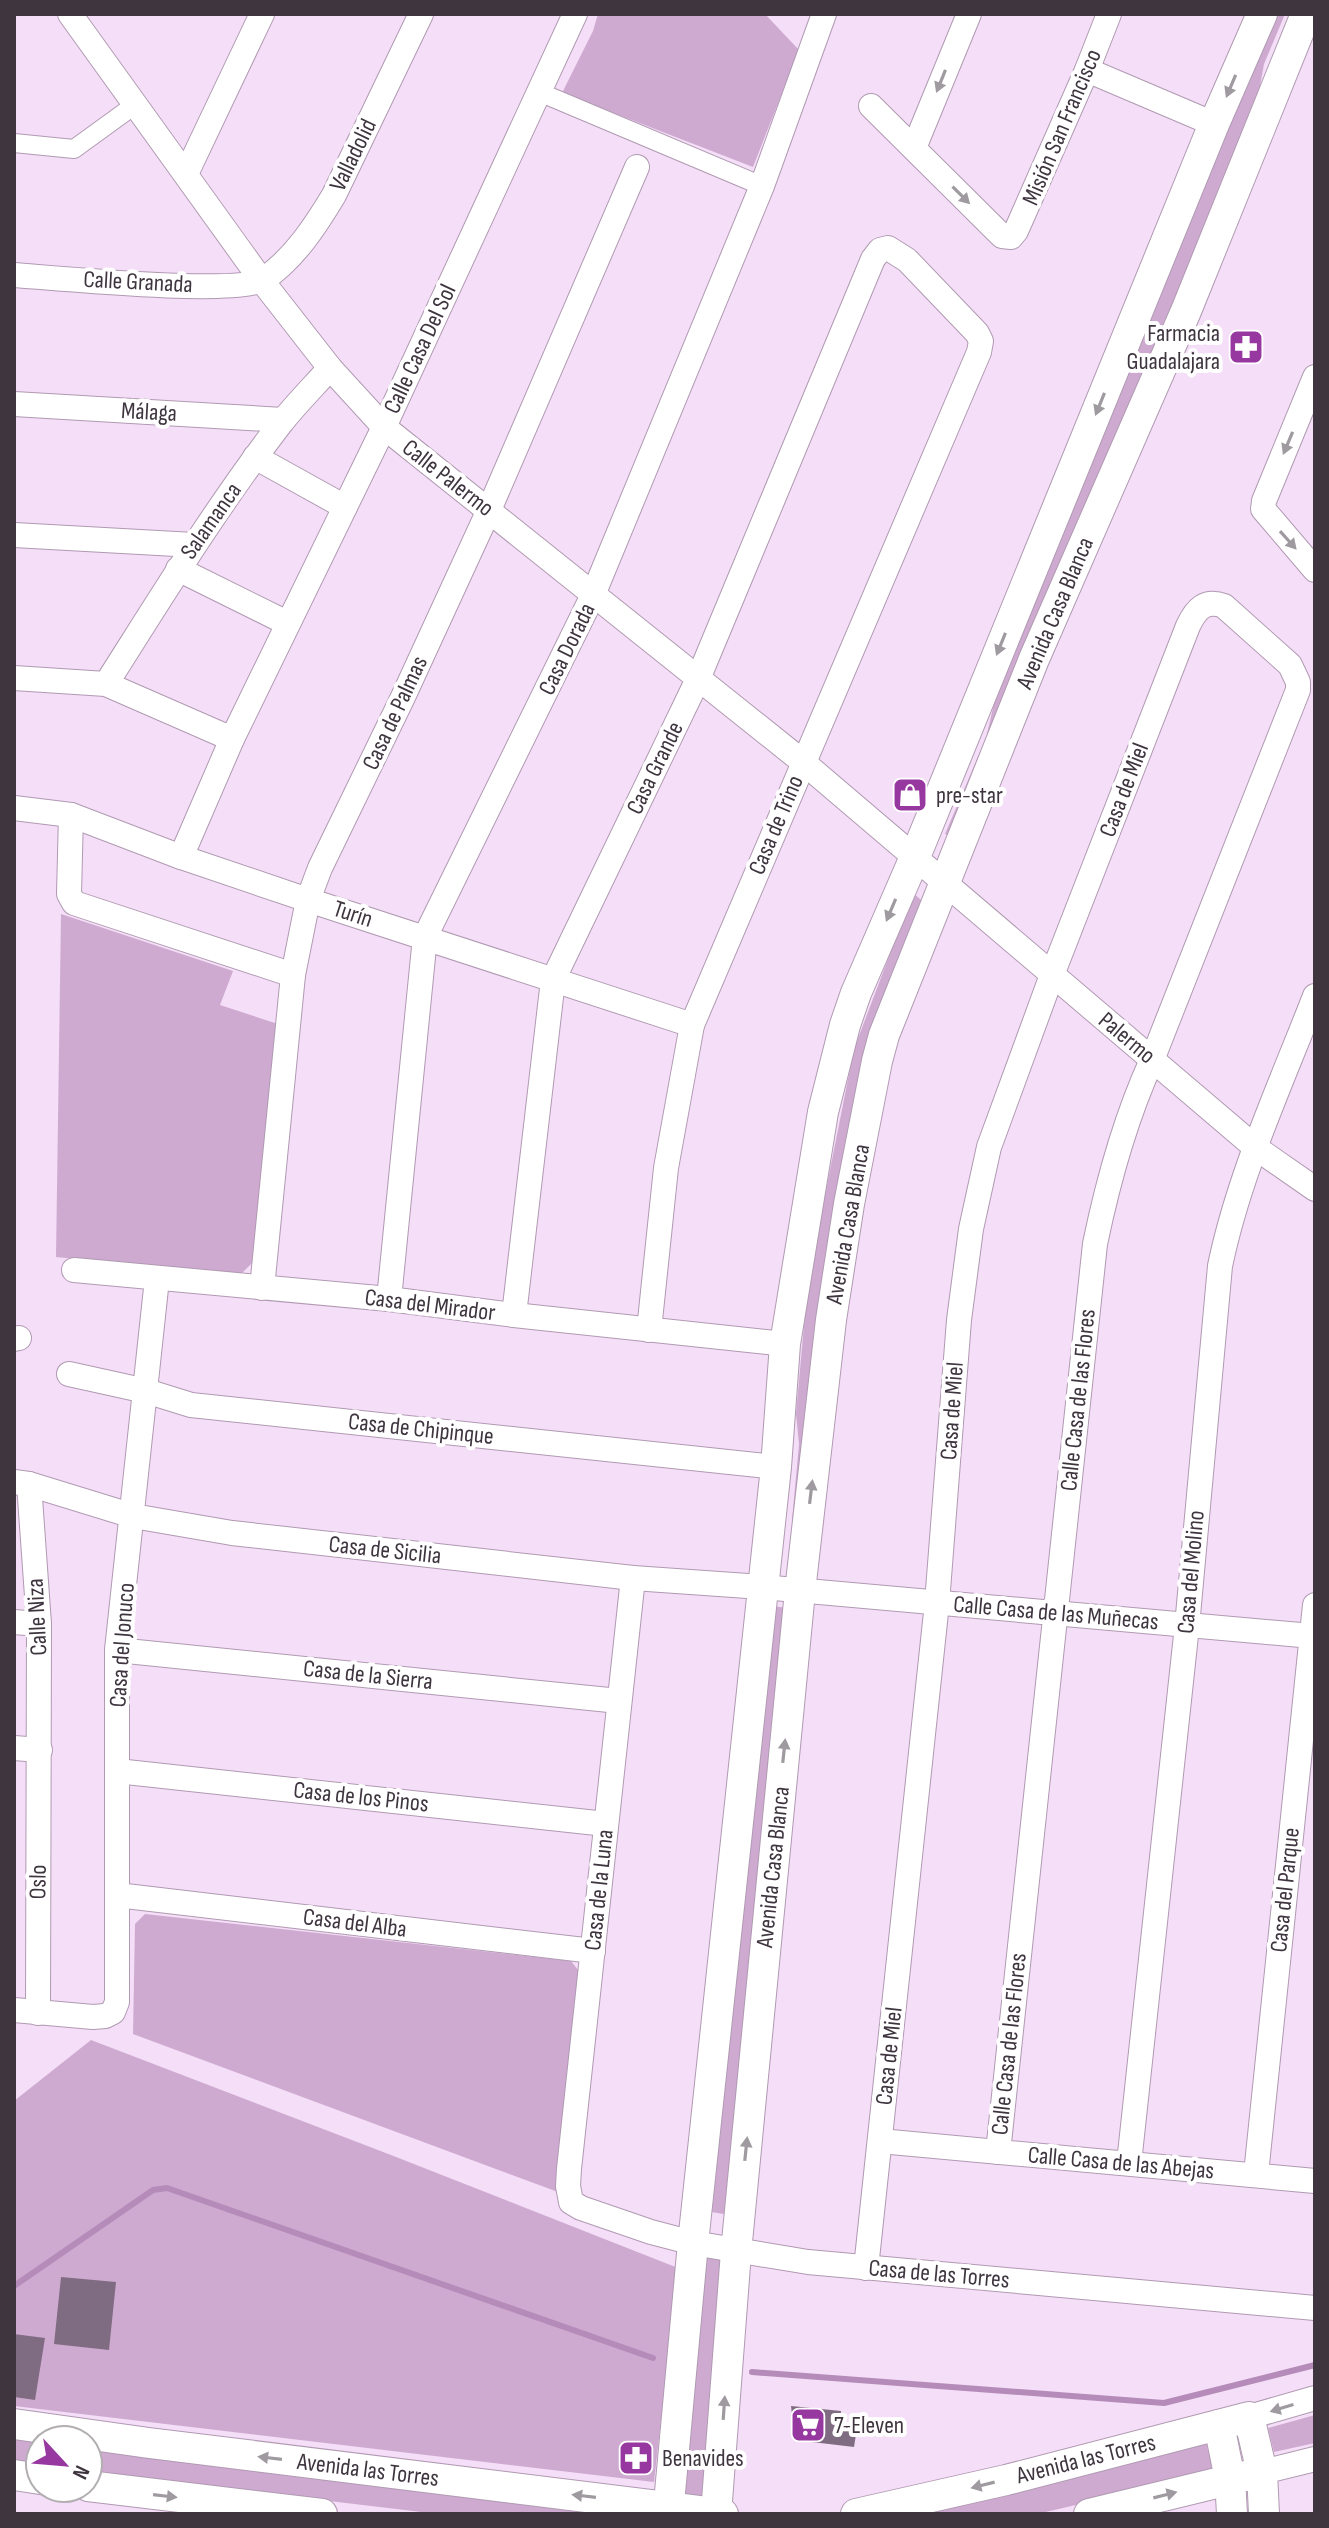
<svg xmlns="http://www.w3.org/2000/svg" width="1329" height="2528" viewBox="0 0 1329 2528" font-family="'Sofia Sans Condensed',sans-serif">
  <rect width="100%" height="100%" fill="#f5def7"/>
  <g fill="#ceaad1">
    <path d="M598,14H765L799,50L753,167L562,93L593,31Z"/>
    <path d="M1273,14H1285L1264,64L1256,108L953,838L945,834L986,738L1000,678Z"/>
    <path d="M913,893L927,905L877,1037L801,1522L792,1521L799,1444L796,1414L808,1281L854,1049Z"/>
    <path d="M61,914L233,971L220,1005L278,1024L255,1260L240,1275L56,1257Z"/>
    <path d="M774,1606L786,1608L729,2215L712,2212Z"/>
    <path d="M145,1914L571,1961L582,1975L558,2192L133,2034L135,1924Z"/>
    <path d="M91,2040L391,2155L678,2268L654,2482L14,2406V2101Z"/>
    <path d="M706,2257L728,2260L704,2501L682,2497Z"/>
    <path d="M1315,2415V2443L1274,2452L1268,2428Z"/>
    <path d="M14,2437L40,2440V2466L14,2463Z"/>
    <path d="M1206,2443L1214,2473L1037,2514H907Z"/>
    <path d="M88,2445L643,2514H438L88,2472Z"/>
  </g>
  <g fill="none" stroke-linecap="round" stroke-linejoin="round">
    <g stroke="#b58cb9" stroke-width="6">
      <path d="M14,2286L153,2190L167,2188L653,2358"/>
      <path d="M752,2372L1164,2403L1315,2365"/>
    </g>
  </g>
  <g fill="#806c82">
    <path d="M61,2277L116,2282L109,2350L54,2344Z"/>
    <path d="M14,2334L45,2338L35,2400L14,2397Z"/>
    <path d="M791,2406L841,2411L840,2426L857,2428L854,2447L795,2440Z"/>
  </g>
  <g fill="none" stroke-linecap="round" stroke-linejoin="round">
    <defs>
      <g id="pedestrian">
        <path d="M539,92L762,186"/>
        <path d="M14,143L74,149L136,104"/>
      </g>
      <g id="minor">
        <path d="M70,14L262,281L330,368L384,427L803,762L1256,1148L1315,1189"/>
        <path d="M1087,70L1214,124"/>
        <path d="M871,106L1002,236L1011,237L1016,231L1087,70L1109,14"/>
        <path d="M914,148L969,14"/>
        <path d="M186,174L262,14"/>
        <path d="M14,275C56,278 238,296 264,279C294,259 316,225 334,195L421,14"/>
        <path d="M1315,377L1264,501L1263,509L1315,570"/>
        <path d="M14,404L283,420"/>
        <path d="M255,457L345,507"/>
        <path d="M14,535L194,545"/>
        <path d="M178,569L287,623"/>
        <path d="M14,678L106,684L232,739"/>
        <path d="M106,684C162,596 217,506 281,423C296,404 314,386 330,368"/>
        <path d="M14,808L71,815L181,857L308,900L692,1025"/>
        <path d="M71,815L69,894L74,903L293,975"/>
        <path d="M181,857L232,739L384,427L575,14"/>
        <path d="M74,1270L389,1299L514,1315L785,1344"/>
        <path d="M262,1288L293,975L308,900L320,868L403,697L489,510L637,167"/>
        <path d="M389,1299L425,937L593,595L762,186L824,14"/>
        <path d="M514,1315L553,980L698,679L873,259L880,250L888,248L907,260L977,333L981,341L979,352L692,1025L666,1168L649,1330"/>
        <path d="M14,1339L19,1338"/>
        <path d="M69,1374L146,1391L191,1405L776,1467"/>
        <path d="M14,1482L29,1484L133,1516L232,1533L633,1578L762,1587L1312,1636"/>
        <path d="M29,1484L39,1624L38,2013"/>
        <path d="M633,1578L569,2169L568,2186L571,2202L581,2208L651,2232L693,2243L808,2262L1315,2308"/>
        <path d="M14,1622L39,1624"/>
        <path d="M117,1650L619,1701"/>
        <path d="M14,1748L40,1750"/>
        <path d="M117,1771L606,1824"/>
        <path d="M117,1895L593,1951"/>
        <path d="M14,2010L93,2017L105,2016L113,2012L117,2002V1650L157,1279"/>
        <path d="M880,2141L1315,2181"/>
        <path d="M1129,2163L1187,1626L1220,1266C1239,1174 1281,1084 1315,996"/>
        <path d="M1256,2174L1315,1605"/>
        <path d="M866,2268L937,1603L959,1320L971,1229L989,1147L1052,975L1188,626C1196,609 1205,599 1224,606L1290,665L1298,682V690L1152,1060C1125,1119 1108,1181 1095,1244L998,2152"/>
        <path d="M1249,2417L1315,2398"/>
        <path d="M1262,2472L1315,2459"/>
      </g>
      <g id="tertiary">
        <path d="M14,2424L149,2443L723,2514"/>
        <path d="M1219,2425L1230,2479L1232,2514"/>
        <path d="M14,2475L40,2479"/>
        <path d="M88,2486L322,2514"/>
        <path d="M668,2514L693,2243L776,1467L785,1344L823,1112L845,1025L856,993L915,857L1214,124L1262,14"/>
        <path d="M716,2514L736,2252L800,1591L831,1320L849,1204L877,1061L884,1035L1034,659L1186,311L1306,14"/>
        <path d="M856,2514L1006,2480L1249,2417L1262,2472L1264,2514"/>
        <path d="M1089,2514L1262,2472"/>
      </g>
    </defs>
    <use href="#pedestrian" stroke="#b09ab2" stroke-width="20"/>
    <use href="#minor" stroke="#b09ab2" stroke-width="26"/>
    <use href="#tertiary" stroke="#b09ab2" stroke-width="32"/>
    <use href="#pedestrian" stroke="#fff" stroke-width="18"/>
    <use href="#minor" stroke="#fff" stroke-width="24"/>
    <use href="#tertiary" stroke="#fff" stroke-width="30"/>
  </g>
  <defs><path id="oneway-solid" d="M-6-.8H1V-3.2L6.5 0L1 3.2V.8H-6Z" transform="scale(2)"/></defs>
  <g fill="#9e9a9f">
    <use href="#oneway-solid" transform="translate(941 81) rotate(112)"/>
    <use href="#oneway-solid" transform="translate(1231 86) rotate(113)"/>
    <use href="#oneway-solid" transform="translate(961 195) rotate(45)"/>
    <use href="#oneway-solid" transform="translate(1100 404) rotate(112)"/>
    <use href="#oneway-solid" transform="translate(1288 443) rotate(113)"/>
    <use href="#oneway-solid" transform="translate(1288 540) rotate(48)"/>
    <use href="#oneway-solid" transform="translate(1001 644) rotate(112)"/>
    <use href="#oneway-solid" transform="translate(891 910) rotate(113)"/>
    <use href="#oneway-solid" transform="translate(811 1492) rotate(-83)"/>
    <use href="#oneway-solid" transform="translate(784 1751) rotate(-84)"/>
    <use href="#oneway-solid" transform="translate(746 2149) rotate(-84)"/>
    <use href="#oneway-solid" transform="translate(724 2408) rotate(-86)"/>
    <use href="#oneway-solid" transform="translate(1282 2408) rotate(163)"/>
    <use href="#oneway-solid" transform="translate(270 2458) rotate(-173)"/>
    <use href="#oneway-solid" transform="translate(983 2485) rotate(166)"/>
    <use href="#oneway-solid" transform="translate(1165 2495) rotate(-14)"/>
    <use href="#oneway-solid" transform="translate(165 2496) rotate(7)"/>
    <use href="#oneway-solid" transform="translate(584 2496) rotate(-173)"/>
  </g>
  <defs>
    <symbol id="pharmacy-square" viewBox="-11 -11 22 22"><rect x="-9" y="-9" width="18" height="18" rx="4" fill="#9737a0" stroke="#fff"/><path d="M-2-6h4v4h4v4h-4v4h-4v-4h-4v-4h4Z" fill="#fff"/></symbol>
    <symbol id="shop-square" viewBox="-11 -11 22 22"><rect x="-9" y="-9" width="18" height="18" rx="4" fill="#9737a0" stroke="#fff"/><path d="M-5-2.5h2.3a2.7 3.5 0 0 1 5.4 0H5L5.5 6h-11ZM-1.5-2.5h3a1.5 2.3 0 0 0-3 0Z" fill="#fff"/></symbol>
    <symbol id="supermarket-square" viewBox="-11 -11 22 22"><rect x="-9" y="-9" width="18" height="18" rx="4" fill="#9737a0" stroke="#fff"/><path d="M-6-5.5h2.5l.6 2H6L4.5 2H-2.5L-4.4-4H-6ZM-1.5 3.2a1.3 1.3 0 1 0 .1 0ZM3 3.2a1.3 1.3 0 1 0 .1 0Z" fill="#fff"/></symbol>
  </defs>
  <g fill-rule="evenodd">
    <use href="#pharmacy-square" x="1226" y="327" width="40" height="40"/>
    <use href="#shop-square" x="890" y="775" width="40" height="40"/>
    <use href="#supermarket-square" x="788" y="2405" width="40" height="40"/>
    <use href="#pharmacy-square" x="616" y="2438" width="40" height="40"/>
  </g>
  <g text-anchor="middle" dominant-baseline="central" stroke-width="8" stroke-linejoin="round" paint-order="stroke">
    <g font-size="24" fill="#3e353f" stroke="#fff">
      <text transform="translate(1062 127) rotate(-67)">Misión San Francisco</text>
      <text transform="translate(353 155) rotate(-64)">Valladolid</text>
      <text transform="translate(138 282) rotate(3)">Calle Granada</text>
      <text transform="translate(420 349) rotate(-65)">Calle Casa Del Sol</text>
      <text transform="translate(149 412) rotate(3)">Málaga</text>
      <text transform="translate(448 478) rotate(38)">Calle Palermo</text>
      <text transform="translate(211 521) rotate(-55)">Salamanca</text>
      <text transform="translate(1055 613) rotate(-67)">Avenida Casa Blanca</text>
      <text transform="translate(567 649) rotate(-64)">Casa Dorada</text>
      <text transform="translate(395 713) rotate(-65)">Casa de Palmas</text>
      <text transform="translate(655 768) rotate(-64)">Casa Grande</text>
      <text transform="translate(1124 790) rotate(-69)">Casa de Miel</text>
      <text transform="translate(776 825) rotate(-67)">Casa de Trino</text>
      <text transform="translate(353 914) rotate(18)">Turín</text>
      <text transform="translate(1127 1038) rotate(40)">Palermo</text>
      <text transform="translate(848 1224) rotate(-80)">Avenida Casa Blanca</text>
      <text transform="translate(430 1305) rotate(7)">Casa del Mirador</text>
      <text transform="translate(1078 1400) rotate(-84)">Calle Casa de las Flores</text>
      <text transform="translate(952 1411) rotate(-86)">Casa de Miel</text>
      <text transform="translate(421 1429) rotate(6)">Casa de Chipinque</text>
      <text transform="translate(385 1550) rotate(6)">Casa de Sicilia</text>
      <text transform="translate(1191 1572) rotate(-85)">Casa del Molino</text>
      <text transform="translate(1056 1613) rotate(5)">Calle Casa de las Muñecas</text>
      <text transform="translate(37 1617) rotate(-93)">Calle Niza</text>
      <text transform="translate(122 1645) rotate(-86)">Casa del Jonuco</text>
      <text transform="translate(368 1675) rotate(6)">Casa de la Sierra</text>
      <text transform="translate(361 1797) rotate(6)">Casa de los Pinos</text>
      <text transform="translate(773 1867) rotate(-84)">Avenida Casa Blanca</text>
      <text transform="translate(38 1882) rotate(-89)">Oslo</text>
      <text transform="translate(599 1890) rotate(-84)">Casa de la Luna</text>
      <text transform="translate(1285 1890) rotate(-84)">Casa del Parque</text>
      <text transform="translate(355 1923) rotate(7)">Casa del Alba</text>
      <text transform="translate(1009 2044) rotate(-84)">Calle Casa de las Flores</text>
      <text transform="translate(889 2056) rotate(-84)">Casa de Miel</text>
      <text transform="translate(1121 2163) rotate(5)">Calle Casa de las Abejas</text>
      <text transform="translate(939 2274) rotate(5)">Casa de las Torres</text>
      <text transform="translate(1086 2459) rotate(-14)">Avenida las Torres</text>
      <text transform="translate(368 2470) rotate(7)">Avenida las Torres</text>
    </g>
    <g font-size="24" fill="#3e353f" stroke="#fff" text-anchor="start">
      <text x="1220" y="333" text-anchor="end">Farmacia<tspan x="1220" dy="28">Guadalajara</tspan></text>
      <text x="936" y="795">pre-star</text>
      <text x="834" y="2425">7-Eleven</text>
      <text x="662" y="2458">Benavides</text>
    </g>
  </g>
  <rect width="1329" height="2528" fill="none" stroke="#3e353f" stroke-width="32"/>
  <g transform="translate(64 2464) rotate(116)"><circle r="38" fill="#ffffff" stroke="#b2aeb2" stroke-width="2"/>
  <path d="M0-6L14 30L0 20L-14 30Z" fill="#9737a0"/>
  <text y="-12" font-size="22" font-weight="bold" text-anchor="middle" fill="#3e353f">N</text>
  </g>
</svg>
